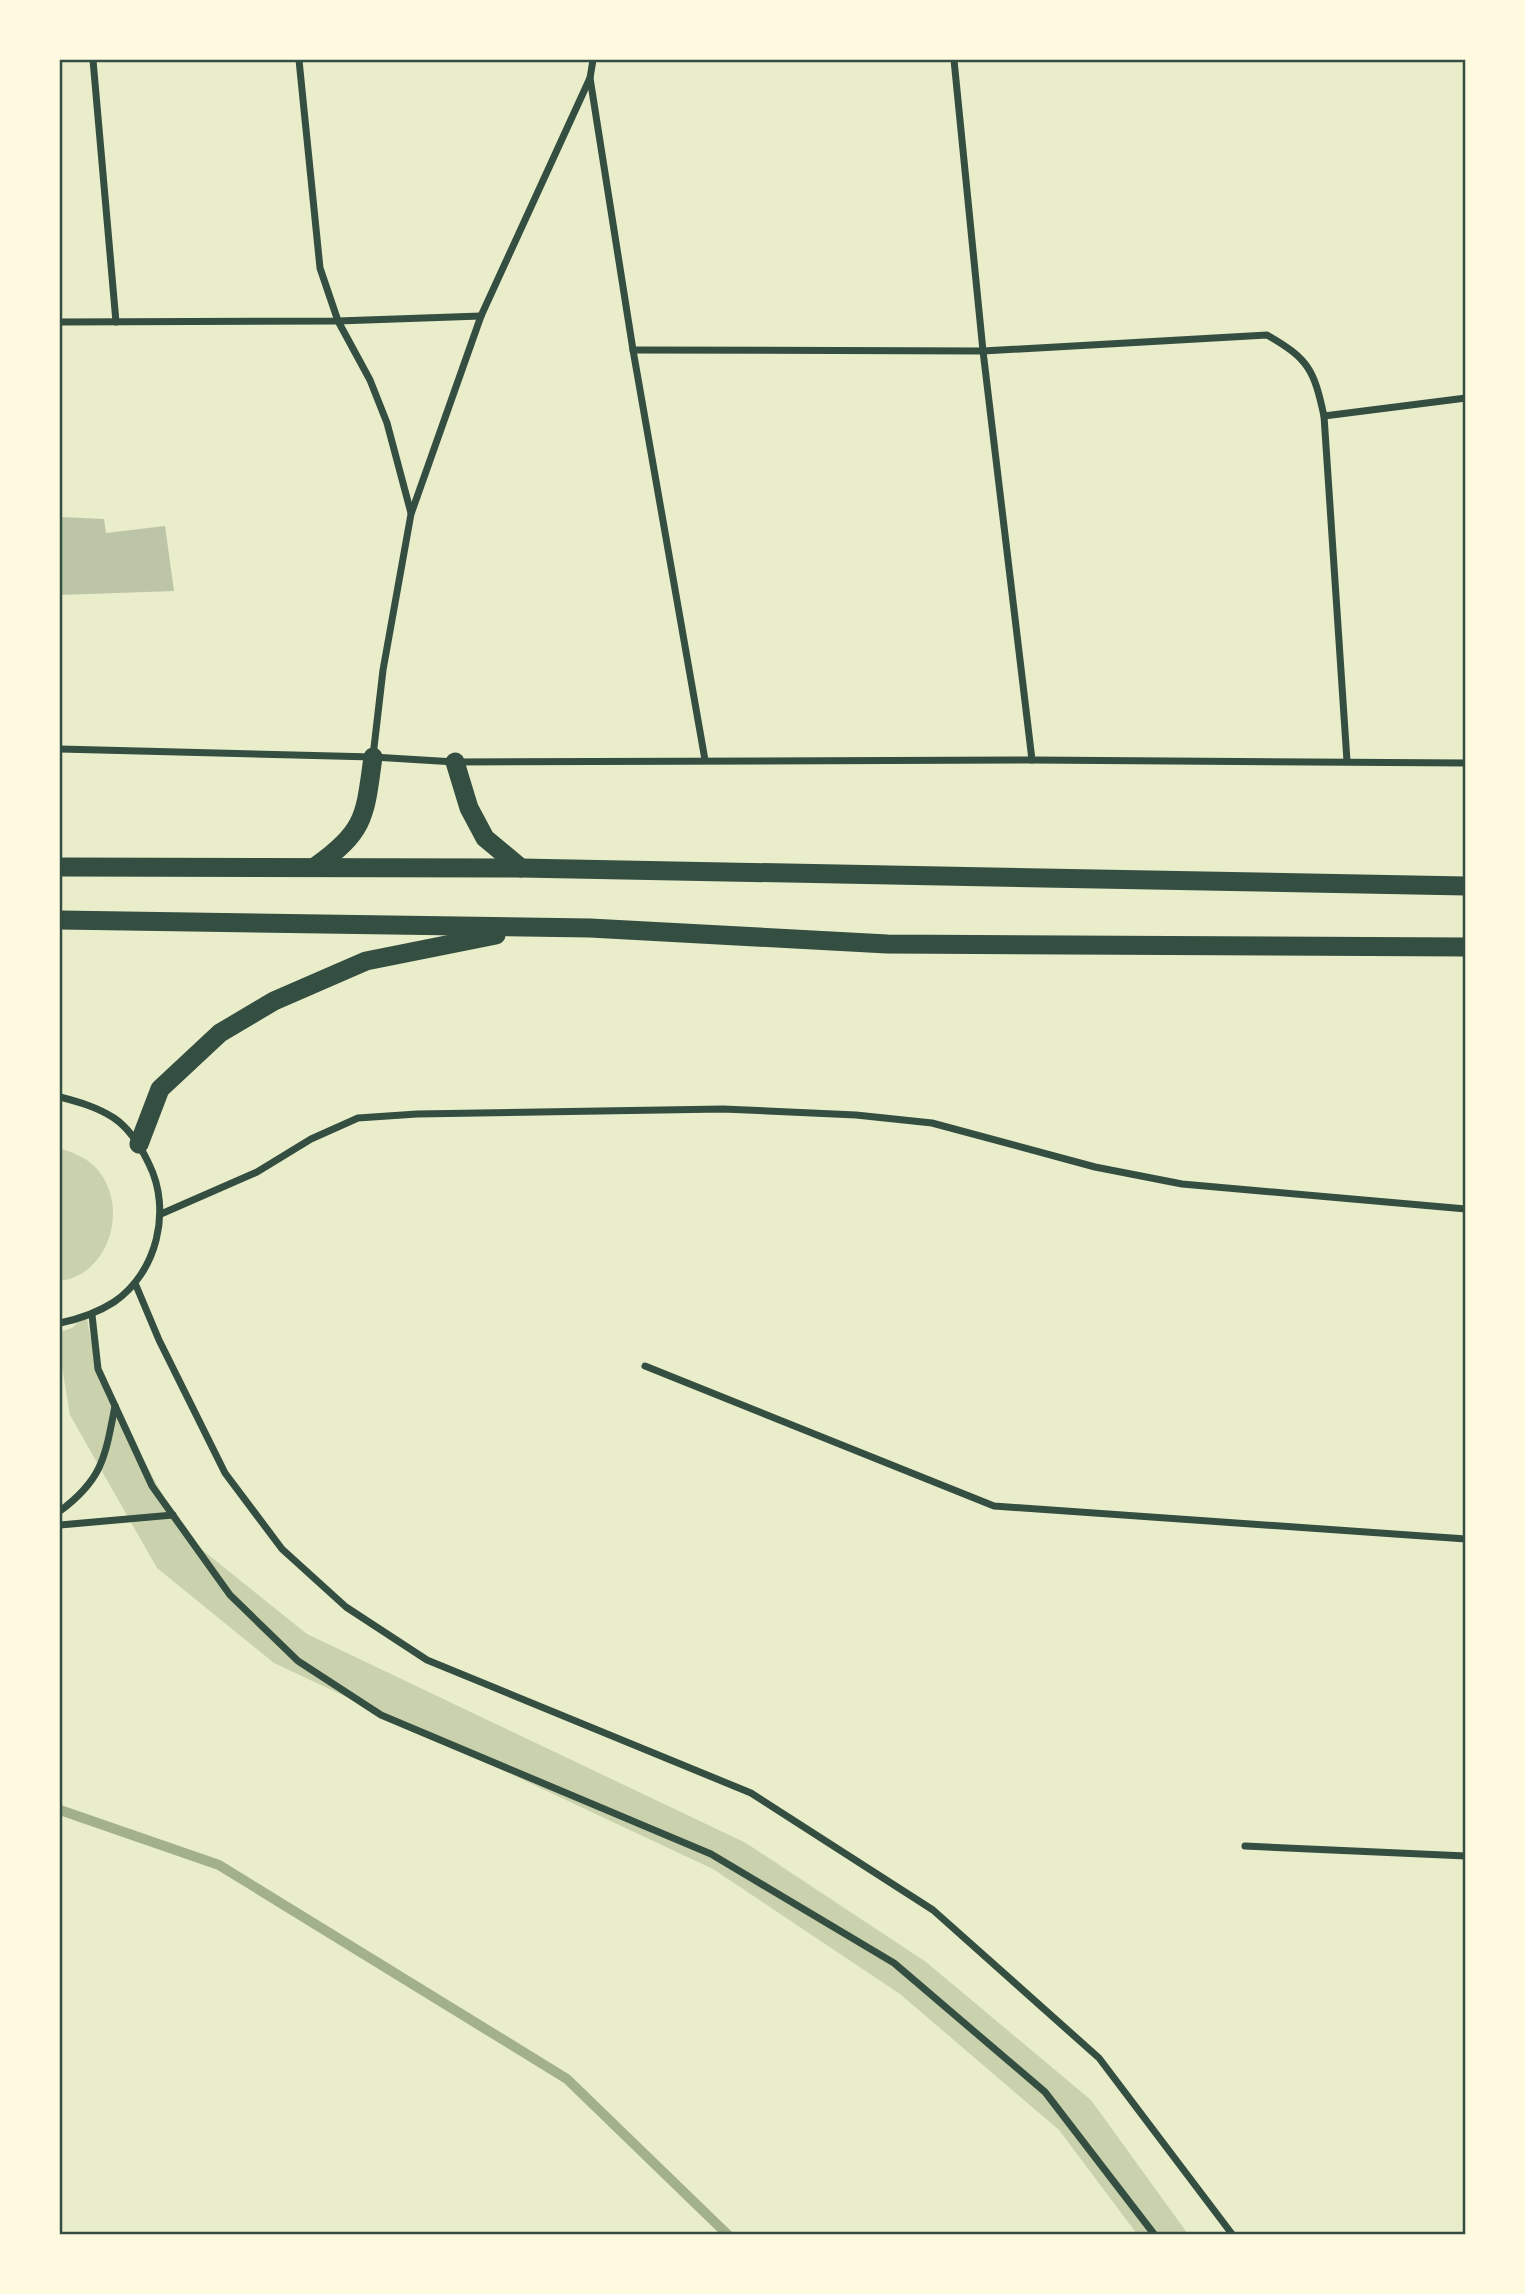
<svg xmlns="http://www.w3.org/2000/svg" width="1525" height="2294" viewBox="0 0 1525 2294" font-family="'Exo 2',sans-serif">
  <rect width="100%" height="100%" fill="#e9edc9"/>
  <g fill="#cad2ad">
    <path d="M60,1148C74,1153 87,1158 97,1169C129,1205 111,1274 60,1281Z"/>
    <path d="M86,1314L99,1380L186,1537L307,1634L746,1843L926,1962L1091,2100L1188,2234H1137L1059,2130L900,1994L713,1869L274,1663L157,1568L70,1415L60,1355V1332L72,1328Z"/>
  </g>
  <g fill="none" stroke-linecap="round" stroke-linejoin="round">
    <path stroke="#a3b18a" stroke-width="10" d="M60,1810L219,1865L567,2079L727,2234"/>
  </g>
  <path fill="#bcc5a7" d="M60,517L104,519L106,533L165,526L174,591L60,595Z"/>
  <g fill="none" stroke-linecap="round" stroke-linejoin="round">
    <g stroke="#344e41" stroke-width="7">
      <path d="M93,60L116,322"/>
      <path d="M299,60L320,268L338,321L370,380L387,423L411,513"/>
      <path d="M593,60L590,78L633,350L705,760"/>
      <path d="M954,60L983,351L1032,760"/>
      <path d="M60,322L338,321L481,316"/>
      <path d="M633,350L983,351L1267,335C1309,359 1314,370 1324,416L1347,761"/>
      <path d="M1324,416L1466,398"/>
      <path d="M60,749L373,757L455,762L1032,760L1466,763"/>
      <path d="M373,756L383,670L411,514L481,316L590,78"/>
      <path d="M60,1097C79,1102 97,1107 114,1118C130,1129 141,1147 149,1164C172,1210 157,1273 114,1302C97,1313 79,1319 60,1323"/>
      <path d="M161,1214L257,1172L311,1139L358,1118L417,1114L723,1109L856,1115L932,1123L1095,1167L1182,1184L1466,1209"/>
      <path d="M135,1283L159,1340L225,1473L282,1549L346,1607L427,1660L751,1793L933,1910L1099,2058L1232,2234"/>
      <path d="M92,1315L98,1369L152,1486L230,1595L298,1661L381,1715L711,1854L894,1963L1045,2092L1154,2234"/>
      <path d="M645,1366L994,1506L1466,1539"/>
      <path d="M60,1511C103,1479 105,1457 115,1406"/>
      <path d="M60,1525L173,1515"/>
      <path d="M1245,1846L1466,1856"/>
    </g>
    <g stroke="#344e41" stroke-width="19">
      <path d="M455,762L469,808L485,838L521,868"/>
      <path d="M316,866C366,831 365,815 373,757"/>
      <path d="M60,867L521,868L1466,886"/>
      <path d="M60,920L590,928L887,944L1466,947"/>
      <path d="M139,1144L160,1089L220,1033L274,1001L366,961L496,935"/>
    </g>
  </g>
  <rect width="1525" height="2294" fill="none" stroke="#fefae0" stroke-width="122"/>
  <rect x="61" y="61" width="1403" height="2172" fill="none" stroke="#344e41" stroke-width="2.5"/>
</svg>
